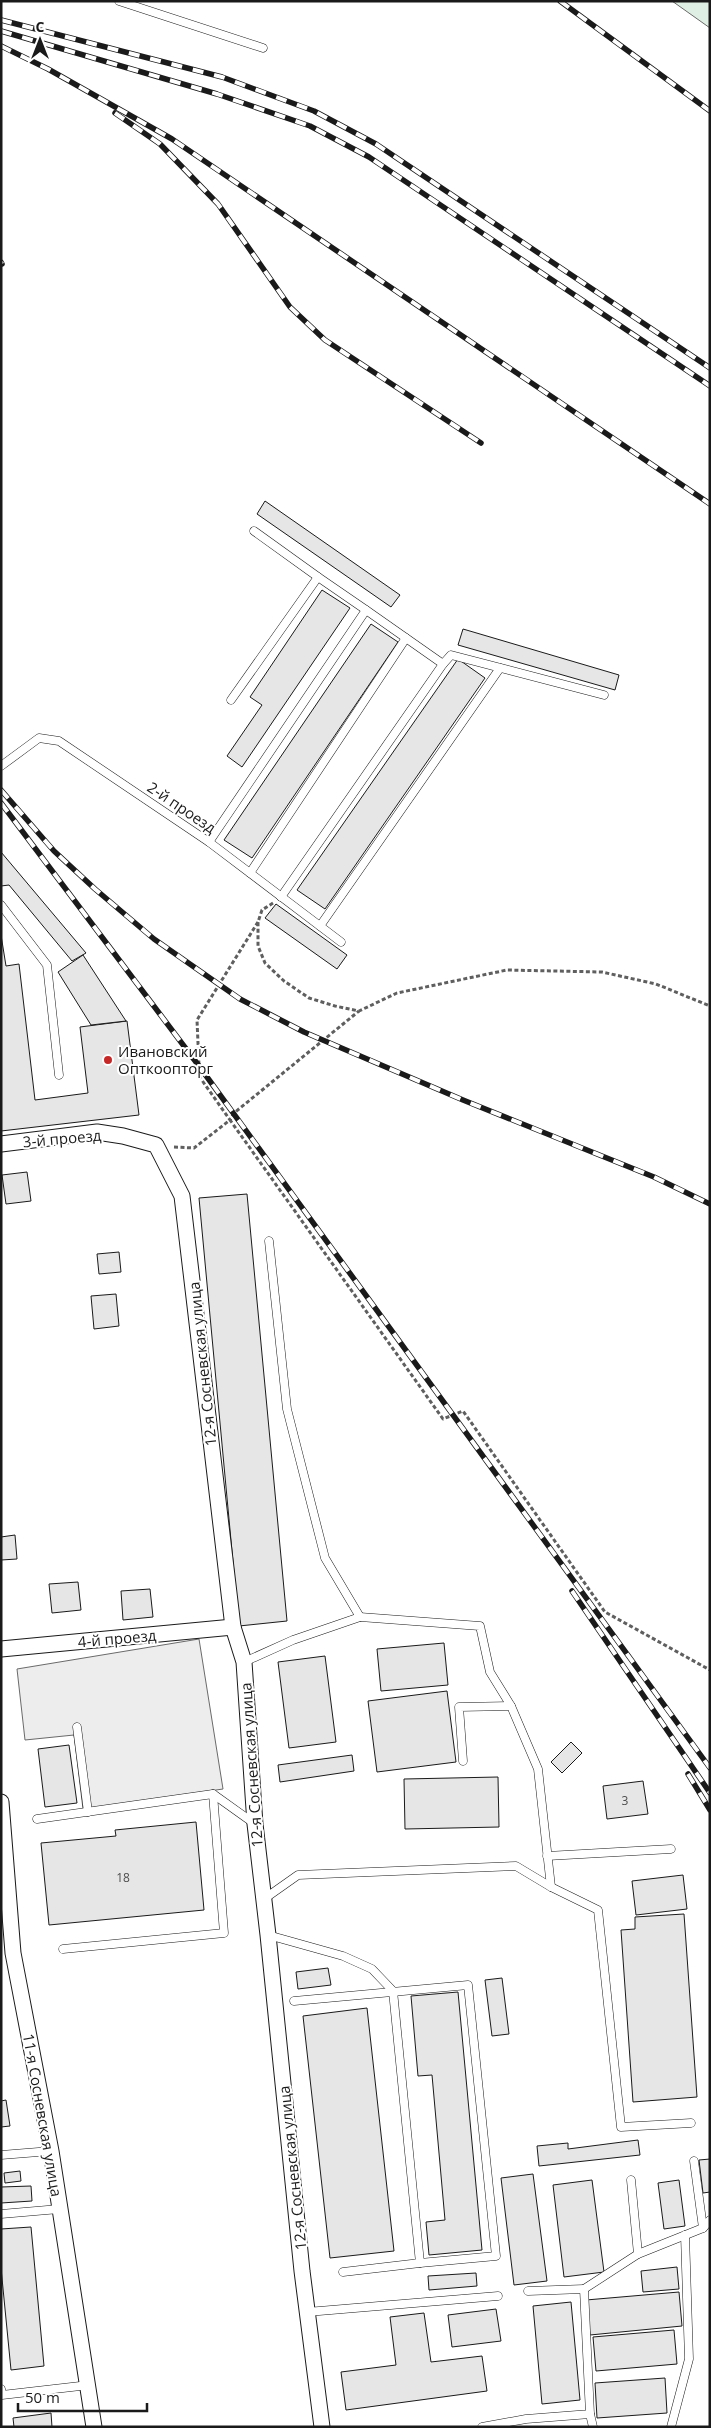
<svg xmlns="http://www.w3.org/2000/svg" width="711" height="2428" viewBox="0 0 711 2428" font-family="'Open Sans',sans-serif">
  <rect width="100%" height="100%" fill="#fff"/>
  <path fill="#e0efe3" stroke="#6a6a6a" d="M672,1H710V28Z"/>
  <path fill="#ededed" stroke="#6a6a6a" d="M199,1639L223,1789L83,1809L74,1735L25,1740L17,1669Z"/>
  <g fill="#e6e6e6" stroke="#1a1a1a">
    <path d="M265,501L400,595L391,607L257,514Z"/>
    <path d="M322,590L350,608L242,767L227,756L262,705L250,697Z"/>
    <path d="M371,624L398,642L252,858L224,840Z"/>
    <path d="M463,629L619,675L615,690L458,645Z"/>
    <path d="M458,659L485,678L325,909L297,890Z"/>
    <path d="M1,852L86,953L72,961L9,885L1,886Z"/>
    <path d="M276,904L347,955L337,969L265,918Z"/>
    <path d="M1,935L6,966L19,964L35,1100L88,1093L80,1027L127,1021L139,1115L1,1131Z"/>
    <path d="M83,955L126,1021L91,1025L58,972Z"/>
    <path d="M27,1172L31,1201L6,1204L2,1175Z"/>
    <path d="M247,1194L287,1621L239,1626L199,1198Z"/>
    <path d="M119,1252L121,1272L99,1274L97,1254Z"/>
    <path d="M116,1294L119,1326L94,1329L91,1296Z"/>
    <path d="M15,1535L17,1559L1,1560V1537Z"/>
    <path d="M78,1582L81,1610L52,1613L49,1584Z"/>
    <path d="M150,1589L153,1617L123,1620L121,1591Z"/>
    <path d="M444,1643L448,1685L381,1691L377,1649Z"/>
    <path d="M325,1656L336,1742L289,1748L278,1662Z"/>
    <path d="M447,1691L456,1762L377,1772L368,1701Z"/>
    <path d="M571,1742L582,1753L562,1773L551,1762Z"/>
    <path d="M69,1745L77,1803L45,1807L38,1749Z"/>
    <path d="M352,1755L354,1771L280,1782L278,1765Z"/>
    <path d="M498,1777L499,1827L405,1829L404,1779Z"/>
    <path d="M643,1781L648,1814L607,1819L603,1786Z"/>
    <path d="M196,1822L204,1910L49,1925L41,1843L116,1836L115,1830Z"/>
    <path d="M683,1875L687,1909L636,1915L632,1881Z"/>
    <path d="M684,1914L697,2097L633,2102L621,1930L635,1929V1917Z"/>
    <path d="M328,1968L331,1985L298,1989L296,1972Z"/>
    <path d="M502,1978L509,2034L492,2036L485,1980Z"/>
    <path d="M458,1992L482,2250L429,2255L426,2222L445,2220L432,2075L418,2076L411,1996Z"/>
    <path d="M367,2008L394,2251L330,2258L303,2016Z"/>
    <path d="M6,2100L10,2126L1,2127V2101Z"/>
    <path d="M638,2140L640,2155L539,2166L537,2146L568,2143V2149Z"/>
    <path d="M710,2159V2192L703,2193L699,2160Z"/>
    <path d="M20,2171L21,2181L5,2183L4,2173Z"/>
    <path d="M533,2174L547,2281L514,2285L501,2178Z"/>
    <path d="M592,2180L604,2272L564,2277L553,2185Z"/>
    <path d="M679,2180L685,2226L664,2229L658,2183Z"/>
    <path d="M31,2186L32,2201L1,2203V2187Z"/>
    <path d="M31,2227L44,2366L11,2370L1,2268V2229Z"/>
    <path d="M677,2267L679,2289L643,2292L641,2271Z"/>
    <path d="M476,2273L477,2286L429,2290L428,2276Z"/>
    <path d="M679,2292L682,2326L590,2335L586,2300Z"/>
    <path d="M571,2302L580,2400L542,2404L533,2306Z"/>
    <path d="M496,2309L501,2341L452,2347L448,2315Z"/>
    <path d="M424,2313L431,2362L482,2356L487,2391L346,2410L341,2372L396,2365L390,2317Z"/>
    <path d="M674,2330L677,2364L596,2371L593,2337Z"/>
    <path d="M665,2378L667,2413L597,2418L595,2383Z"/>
    <path d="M51,2413L52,2427H14L13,2418Z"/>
  </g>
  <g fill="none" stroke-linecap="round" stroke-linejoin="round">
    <defs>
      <g id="service">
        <path d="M119,1L263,48"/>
        <path d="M254,531L318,577"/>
        <path d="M443,664L451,655L604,695"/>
        <path d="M1,766L39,738L59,741L209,842L341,942"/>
        <path d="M209,842L366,610L318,577L231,700"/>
        <path d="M250,873L406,638"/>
        <path d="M281,897L443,664L366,610"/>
        <path d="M1,905L47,965L59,1075"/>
        <path d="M320,926L500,668"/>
        <path d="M360,1617L480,1626L490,1672L511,1706L459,1707L463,1761"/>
        <path d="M244,1662L293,1640L360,1617L325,1558L287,1409L269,1241"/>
        <path d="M511,1706L538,1769L551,1887"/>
        <path d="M77,1727L88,1812"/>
        <path d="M37,1819L213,1794L255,1824"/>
        <path d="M547,1856L671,1849"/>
        <path d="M264,1899L298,1875L516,1866L551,1887L598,1910L621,2127L691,2123"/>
        <path d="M268,1935L343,1956L372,1969L393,1991L420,2263L343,2272"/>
        <path d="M63,1949L224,1933L213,1794"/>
        <path d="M294,2001L468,1985L496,2256L420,2263"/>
        <path d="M1,2155L51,2151"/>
        <path d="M1,2214L59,2209"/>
        <path d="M703,2228L710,2220"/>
        <path d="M638,2254L703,2228L694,2161"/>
        <path d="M584,2289L638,2254L631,2180"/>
        <path d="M307,2312L498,2296"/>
        <path d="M1,2389L2,2395L89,2385"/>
        <path d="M590,2414L593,2427"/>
        <path d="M482,2427L526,2419L590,2414L584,2289L528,2291"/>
        <path d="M671,2427L689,2359L685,2235"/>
      </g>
      <g id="minor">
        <path d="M1,1144L97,1132L123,1136L156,1145L182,1196L233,1627L244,1662L255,1824L268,1935L302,2271L322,2427"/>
        <path d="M1,1649L233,1627"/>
        <path d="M1,1802L13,1953L51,2151L94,2427"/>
      </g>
    </defs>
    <use href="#service" stroke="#1a1a1a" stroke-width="9"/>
    <use href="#minor" stroke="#1a1a1a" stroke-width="17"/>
    <g stroke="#5f5f5f" stroke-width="3" stroke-dasharray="4 2.5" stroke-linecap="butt">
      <path d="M273,903L262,910L258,922V946L265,963L284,981L309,998L335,1006L359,1011L397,993L507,970L602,972L656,984L710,1006"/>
      <path d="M258,922L197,1020L199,1066L194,1069L230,1120L234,1113L359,1011"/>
      <path d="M174,1147L194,1148L230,1120L443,1419L463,1411L605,1612L710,1670"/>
    </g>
    <use href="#service" stroke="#fff" stroke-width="8"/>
    <use href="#minor" stroke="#fff" stroke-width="15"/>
    <defs>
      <g id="rail">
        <path d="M560,1L710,111"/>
        <path d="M1,20L222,77L314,111L376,144L710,368"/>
        <path d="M1,31L217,94L310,126L369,157L710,386"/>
        <path d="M1,46L48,69L172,139L710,504"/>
        <path d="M115,113L160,144L218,204L290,307L325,340L481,443"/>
        <path d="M1,262L2,264"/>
        <path d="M1,790L54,851L95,889L154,939L240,999L304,1032L463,1100L654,1177L710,1204"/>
        <path d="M1,803L199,1066L710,1768"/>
        <path d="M572,1591L710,1793"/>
        <path d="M688,1774L710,1810"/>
      </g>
    </defs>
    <use href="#rail" stroke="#1a1a1a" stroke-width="5.5"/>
    <use href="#rail" stroke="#fff" stroke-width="4" stroke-dasharray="11" stroke-linecap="butt"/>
  </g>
  <circle fill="#c62828" stroke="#fff" stroke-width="2" cx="108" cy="1060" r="5"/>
  <g text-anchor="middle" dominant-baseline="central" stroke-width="4" stroke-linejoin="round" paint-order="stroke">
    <g font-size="12" fill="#4d4d4d">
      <text x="625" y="1800">3</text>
      <text x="123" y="1877">18</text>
    </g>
    <g font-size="15" fill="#1a1a1a" stroke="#fff">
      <text transform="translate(182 807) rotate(34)">2-й проезд</text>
      <text transform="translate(62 1138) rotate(-5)">3-й проезд</text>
      <text transform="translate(202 1364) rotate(-96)">12-я Сосневская улица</text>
      <text transform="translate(117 1638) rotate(-5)">4-й проезд</text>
      <text transform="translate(251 1765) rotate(-94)">12-я Сосневская улица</text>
      <text transform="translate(43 2115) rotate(80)">11-я Сосневская улица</text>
      <text transform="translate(292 2168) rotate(-96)">12-я Сосневская улица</text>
    </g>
    <g font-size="15" fill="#1a1a1a" stroke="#fff" text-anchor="start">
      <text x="118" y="1051">Ивановский<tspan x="118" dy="17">Опткоопторг</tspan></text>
    </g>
  </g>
  <rect width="711" height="2428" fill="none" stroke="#1a1a1a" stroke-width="5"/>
  <g transform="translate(40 40)" stroke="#ffffff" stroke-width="4" paint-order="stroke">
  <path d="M0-4L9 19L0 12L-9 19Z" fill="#1a1a1a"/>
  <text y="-8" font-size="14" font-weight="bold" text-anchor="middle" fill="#1a1a1a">С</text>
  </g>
  <path d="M18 2403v8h129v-8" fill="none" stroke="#1a1a1a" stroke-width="2.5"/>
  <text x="25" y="2403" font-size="15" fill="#1a1a1a" stroke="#ffffff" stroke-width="4" paint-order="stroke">50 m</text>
</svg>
